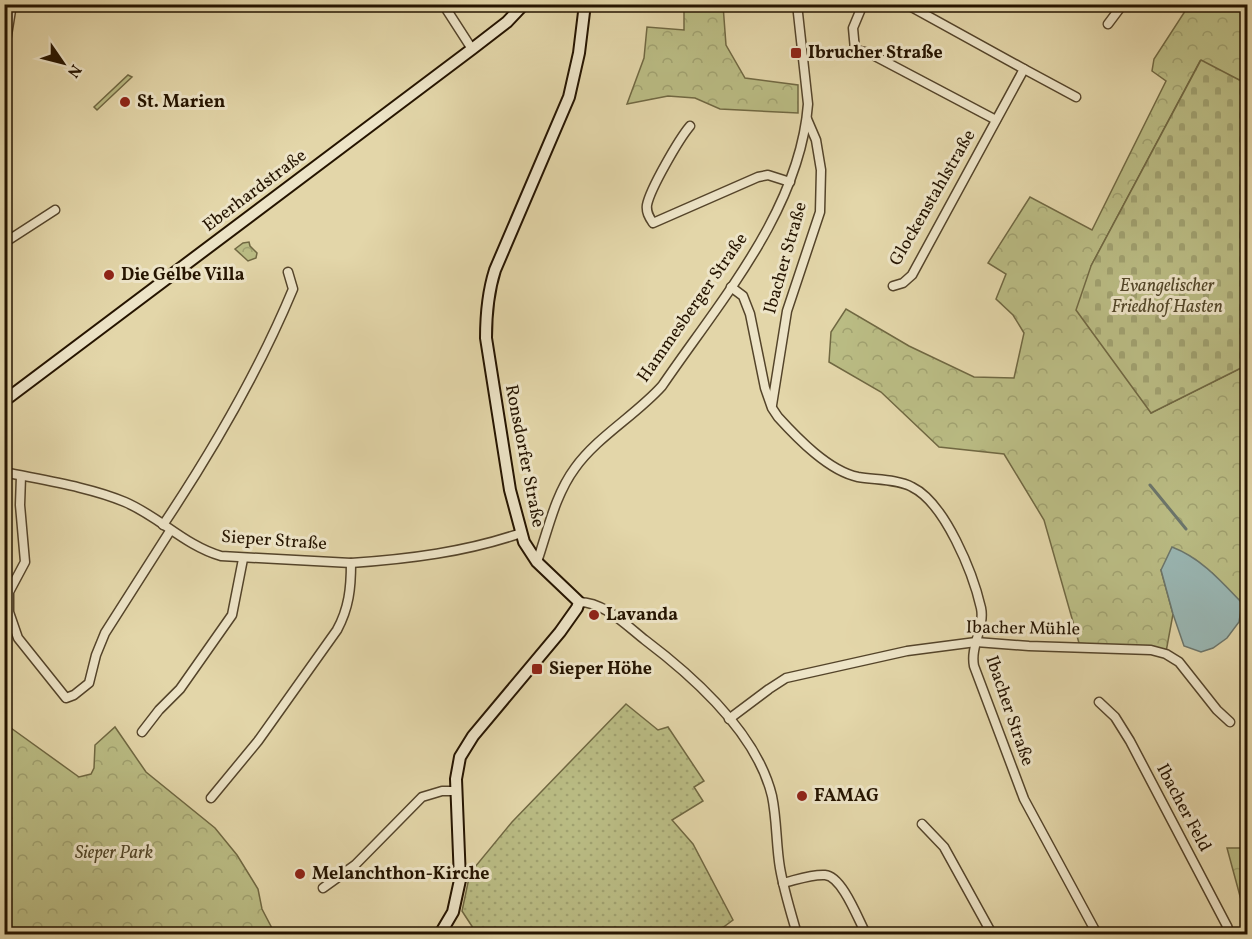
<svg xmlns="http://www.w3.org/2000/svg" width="1252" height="939" viewBox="0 0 1252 939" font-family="Vollkorn,serif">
  <defs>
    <pattern id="grass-dots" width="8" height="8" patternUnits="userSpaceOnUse" patternTransform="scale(1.5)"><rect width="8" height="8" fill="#babc84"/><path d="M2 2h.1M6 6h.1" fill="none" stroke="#a0a170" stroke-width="1.8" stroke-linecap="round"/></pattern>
    <pattern id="forest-crowns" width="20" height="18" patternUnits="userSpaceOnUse" patternTransform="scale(1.5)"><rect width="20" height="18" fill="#babc84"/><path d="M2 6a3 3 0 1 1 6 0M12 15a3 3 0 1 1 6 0" fill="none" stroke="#a0a170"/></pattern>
    <pattern id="cemetery-stones" width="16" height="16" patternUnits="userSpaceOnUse" patternTransform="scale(1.5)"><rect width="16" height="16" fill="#babc84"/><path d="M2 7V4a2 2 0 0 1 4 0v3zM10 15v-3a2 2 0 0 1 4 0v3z" fill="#a0a170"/></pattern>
  </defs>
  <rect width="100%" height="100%" fill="#e3d6a9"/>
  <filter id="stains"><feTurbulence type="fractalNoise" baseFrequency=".00333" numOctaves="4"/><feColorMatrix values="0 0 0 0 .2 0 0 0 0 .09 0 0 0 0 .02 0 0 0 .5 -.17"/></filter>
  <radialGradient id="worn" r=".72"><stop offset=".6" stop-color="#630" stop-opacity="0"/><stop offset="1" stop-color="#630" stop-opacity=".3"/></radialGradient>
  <g fill="url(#grass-dots)" stroke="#706842" stroke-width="1.5">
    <path d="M128,75L132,77L97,110L94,107Z"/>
    <path d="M626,704L658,730L668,727L704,781L694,787L703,801L672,820L693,844L733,920L714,934H477L462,911L470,873L512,822Z"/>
  </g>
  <g fill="url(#forest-crowns)" stroke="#706842" stroke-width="1.5">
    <path d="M684,5H723L726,45L745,78L798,85V113L720,109L695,98L668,96L627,104L644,58L647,27L684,30Z"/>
    <path d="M1189,5H1247V84L1200,61L1091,266L1151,413L1247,365V609L1212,573L1161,570L1173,614L1166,652L1079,643L1044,520L1004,454L939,447L881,392L829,362L831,332L846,309L909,346L974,377L1014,378L1024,333L1013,315L996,299L1006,274L988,263L1030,197L1092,230L1166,81L1152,71L1154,59Z"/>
    <path d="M249,242L250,246L257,253L256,258L248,261L235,249L243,243Z"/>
    <path d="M4,723L79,777L91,774L94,768L95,745L115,727L146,772L215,828L237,855L258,889L262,909L275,934H5Z"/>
    <path d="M1227,848H1247V922Z"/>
  </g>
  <path fill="url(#cemetery-stones)" stroke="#706842" stroke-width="1.5" d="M1201,60L1247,84V365L1151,413L1076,310L1091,266Z"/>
  <path fill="#99b6b3" stroke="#6b756b" stroke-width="1.5" d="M1172,547C1201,558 1221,581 1242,603L1239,622L1227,638L1213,648L1201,652L1184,646L1173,614L1161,570Z"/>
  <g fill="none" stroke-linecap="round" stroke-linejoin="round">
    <g stroke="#6b756b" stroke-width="3">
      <path d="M1150,485L1186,529"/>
      <path d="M4,924L14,934"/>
    </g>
    <defs>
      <g id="minor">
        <path d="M443,4L472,49"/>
        <path d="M863,4L853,28L855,50L869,53L996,120"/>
        <path d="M1108,24L1123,4"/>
        <path d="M4,54L12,4"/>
        <path d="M1024,69L1076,97"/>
        <path d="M690,126C679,139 650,189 647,205C646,212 649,217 653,223L758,177L768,175L790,182"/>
        <path d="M4,243L55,210"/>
        <path d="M893,286L903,283L912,275L1024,69L906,4"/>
        <path d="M731,287L743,296L750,314L765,388L772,408L778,417C798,439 829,471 858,477C875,480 897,479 912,487C945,503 973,573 981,608C985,627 970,646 974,666L1024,799L1097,934"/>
        <path d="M772,405L787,311L820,212L821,170L816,140L807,119"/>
        <path d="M4,472C42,480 90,487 125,502C160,517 184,545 221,556L351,563C409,559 466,552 521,533"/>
        <path d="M21,476L20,505L25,562L9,592V612L18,638L66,698L74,695L89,683L96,655L105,633L170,531"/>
        <path d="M163,525C213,450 258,373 293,289L288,272"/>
        <path d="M537,562C548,530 555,495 575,468C597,437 636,415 662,386C720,301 800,210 808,104L797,4"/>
        <path d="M579,602C604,602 626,625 645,640C694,677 757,734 772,796C777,820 776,845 780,868C784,891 791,913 797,934"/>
        <path d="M1099,702L1115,717L1130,741L1227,926L1230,934"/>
        <path d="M729,719L769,689L786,678L907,651L976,642L1029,646L1151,650L1166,654L1179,662L1217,710L1230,722"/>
        <path d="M142,732L159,710L180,689L232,615L243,559"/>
        <path d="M211,798L258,741L337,630C349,608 351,588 351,563"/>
        <path d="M922,824L944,847L992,934"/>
        <path d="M783,883C796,880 812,874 825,875C842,876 858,919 866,934"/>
        <path d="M323,888L355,865L422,797L442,791H456"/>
      </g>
      <g id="secondary">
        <path d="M4,401L472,49L507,22L524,4"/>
        <path d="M440,934L453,912L460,880L456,779L460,757L473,736L560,632L577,608L579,602L537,562L524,542L510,490L486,338C486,314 488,292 495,270L569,97L579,53L585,4"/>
      </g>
    </defs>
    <use href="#minor" stroke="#54442a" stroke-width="11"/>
    <use href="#secondary" stroke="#251400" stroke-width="14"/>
    <use href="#minor" stroke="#ede4c7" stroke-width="8"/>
    <use href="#secondary" stroke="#ede4c7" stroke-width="10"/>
  </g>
  <g fill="#8f2418" stroke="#ede4c7" stroke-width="2">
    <rect x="790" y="47" width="12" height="12" rx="3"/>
    <circle cx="125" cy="102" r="6"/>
    <circle cx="109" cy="275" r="6"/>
    <circle cx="594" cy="615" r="6"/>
    <rect x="531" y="663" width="12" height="12" rx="3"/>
    <circle cx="802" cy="796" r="6"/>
    <circle cx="300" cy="874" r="6"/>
  </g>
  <g text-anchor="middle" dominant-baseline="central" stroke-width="6" stroke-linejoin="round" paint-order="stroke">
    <g font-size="18" font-weight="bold" fill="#251400" stroke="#ede4c7" text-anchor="start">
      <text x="808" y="53">Ibrucher Straße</text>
      <text x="137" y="102">St. Marien</text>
      <text x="121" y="275">Die Gelbe Villa</text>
      <text x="606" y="615">Lavanda</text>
      <text x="549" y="669">Sieper Höhe</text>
      <text x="814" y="796">FAMAG</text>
      <text x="312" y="874">Melanchthon-Kirche</text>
    </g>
    <g font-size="18" fill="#251400" stroke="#ede4c7">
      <text transform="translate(255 191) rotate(-37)">Eberhardstraße</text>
      <text transform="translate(933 198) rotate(-60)">Glockenstahlstraße</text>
      <text transform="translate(786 258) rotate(-74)">Ibacher Straße</text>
      <text transform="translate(693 308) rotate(-55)">Hammesberger Straße</text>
      <text transform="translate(524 456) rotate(79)">Ronsdorfer Straße</text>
      <text transform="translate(274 541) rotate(4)">Sieper Straße</text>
      <text transform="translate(1023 629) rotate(1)">Ibacher Mühle</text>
      <text transform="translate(1009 711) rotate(71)">Ibacher Straße</text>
      <text transform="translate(1183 808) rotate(62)">Ibacher Feld</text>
    </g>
    <g font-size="18" font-style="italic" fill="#524628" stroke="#ede4c7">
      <text x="1167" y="286">Evangelischer<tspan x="1167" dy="21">Friedhof Hasten</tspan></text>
      <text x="114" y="853">Sieper Park</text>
    </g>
  </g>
  <rect width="1252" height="939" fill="none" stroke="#e3d6a9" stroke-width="24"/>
  <rect x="6" y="6" width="1240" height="927" fill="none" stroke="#251400" stroke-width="3"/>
  <rect x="12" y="12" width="1228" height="915" fill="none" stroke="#251400" stroke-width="1.5"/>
  <g transform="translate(63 63) rotate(125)" stroke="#ede4c7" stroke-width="4.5" paint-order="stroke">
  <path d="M0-4.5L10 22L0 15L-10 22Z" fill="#251400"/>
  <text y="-9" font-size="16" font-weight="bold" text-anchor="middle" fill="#251400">N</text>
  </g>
  <rect width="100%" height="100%" filter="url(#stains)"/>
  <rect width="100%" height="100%" fill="url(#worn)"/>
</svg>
